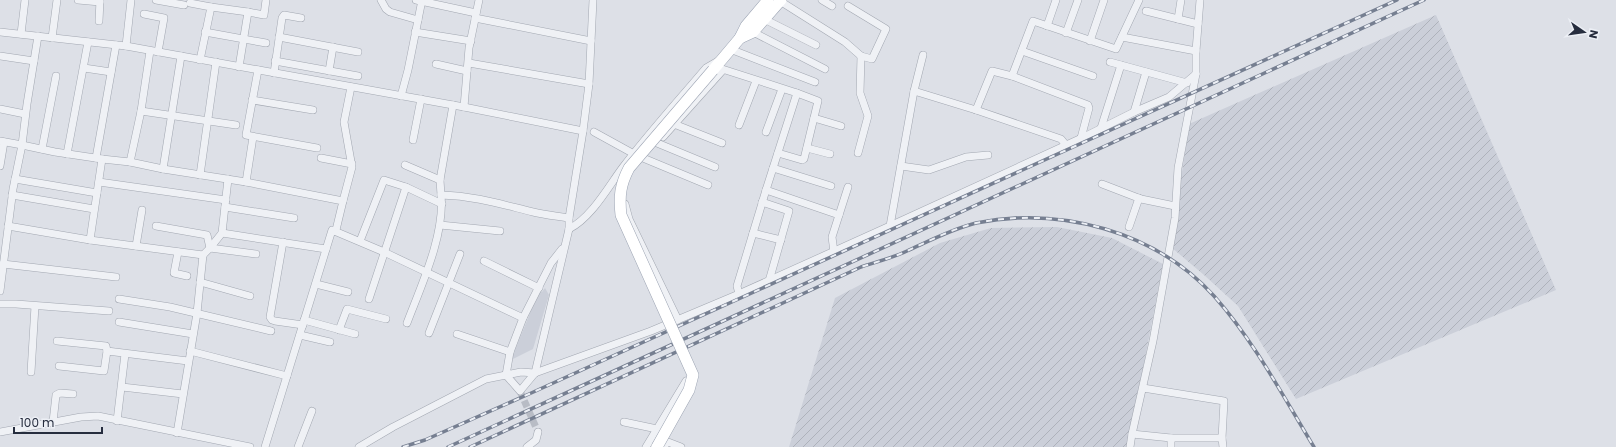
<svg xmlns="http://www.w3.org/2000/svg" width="1616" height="447" viewBox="0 0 1616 447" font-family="Poppins,sans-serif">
  <defs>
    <pattern id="industrial-furrows" width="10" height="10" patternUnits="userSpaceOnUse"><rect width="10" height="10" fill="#cbcfd9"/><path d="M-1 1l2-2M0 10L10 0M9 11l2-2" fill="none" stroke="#aeb2bb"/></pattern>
  </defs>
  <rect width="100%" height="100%" fill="#dde0e7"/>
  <path fill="#cbcfd9" d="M545,288L549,295L533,349L511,360L539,291L542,292Z"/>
  <g fill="url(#industrial-furrows)">
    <path d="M1436,15L1556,290L1296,399L1238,306L1204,275L1171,247L1189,124Z"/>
    <path d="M1057,227L1112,238L1163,264L1128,447H789L835,298L940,243L991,228Z"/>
  </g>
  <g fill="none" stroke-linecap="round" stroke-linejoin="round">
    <path stroke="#b8bcc5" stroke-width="7" stroke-dasharray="7 3.5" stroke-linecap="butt" d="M520,391L538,432"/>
    <defs>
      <g id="street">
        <path d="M78,0L100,2"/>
        <path d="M156,0L184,5"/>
        <path d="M381,0L386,9L390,12L418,20"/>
        <path d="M416,0L476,13"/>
        <path d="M822,0L832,6"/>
        <path d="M780,1L845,42L861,56L872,59L886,29L848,6"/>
        <path d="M190,3L211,7L200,60"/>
        <path d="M211,7L248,12"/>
        <path d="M1146,11L1198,24"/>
        <path d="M144,14L164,18L158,52"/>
        <path d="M475,18L591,41"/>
        <path d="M764,19L816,45"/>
        <path d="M1178,19L1181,0"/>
        <path d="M99,21L100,0"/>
        <path d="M1047,26L1056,0"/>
        <path d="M0,32L126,46L464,107L583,131L569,218V229L535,373"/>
        <path d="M205,32L266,43"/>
        <path d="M415,32L471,41"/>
        <path d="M753,32L825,69"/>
        <path d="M1066,33L1078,0"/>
        <path d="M21,34L25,0"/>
        <path d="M279,37L358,52"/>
        <path d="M1122,37L1196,51"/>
        <path d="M52,38L57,0"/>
        <path d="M1090,41L1104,0"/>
        <path d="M126,46L131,0"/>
        <path d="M730,49L815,82"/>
        <path d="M1022,51L1093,76"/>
        <path d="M0,56L34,61"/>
        <path d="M275,61L358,76"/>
        <path d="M1110,62L1187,83"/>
        <path d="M469,63L589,84"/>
        <path d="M436,64L467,71"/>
        <path d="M239,67L248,12L264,15L266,0"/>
        <path d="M84,68L111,72"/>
        <path d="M719,68L797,93L766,190L737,286L739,294"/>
        <path d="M258,70L246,135L317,148"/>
        <path d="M329,71L333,47"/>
        <path d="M274,73L282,18L284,15L301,18"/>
        <path d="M1012,76L1088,105L1089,108L1081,138"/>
        <path d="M914,91L923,55"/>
        <path d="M401,96L408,70L422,0"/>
        <path d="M252,100L313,110"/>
        <path d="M453,105L440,180L441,195C475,196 500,204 533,212C545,215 557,216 569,218"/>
        <path d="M464,107L469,48L479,0"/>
        <path d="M0,109L25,114"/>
        <path d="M976,110L1061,139L1066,145"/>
        <path d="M141,111L150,51"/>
        <path d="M1134,112L1146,72"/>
        <path d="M814,118L841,126"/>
        <path d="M674,124L722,143"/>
        <path d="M739,125L756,81"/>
        <path d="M1101,128L1121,65"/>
        <path d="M583,131L589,84L593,0"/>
        <path d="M594,132L634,154"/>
        <path d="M766,132L782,89"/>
        <path d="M663,137L723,70"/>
        <path d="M413,140L421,99"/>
        <path d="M0,141L22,145L27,104L38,36"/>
        <path d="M657,143L715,167"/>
        <path d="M807,148L830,154"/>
        <path d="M42,149L56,76"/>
        <path d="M778,153L802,160L804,159L818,101L797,93"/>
        <path d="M858,153L868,116L860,93L861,56"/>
        <path d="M67,154L88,42"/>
        <path d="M96,158L116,45"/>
        <path d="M321,158L352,164"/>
        <path d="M643,158L708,185"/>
        <path d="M102,159L130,162L141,111L236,125"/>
        <path d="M130,162L163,169L181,56"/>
        <path d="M405,165L440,180"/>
        <path d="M0,166L4,142"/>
        <path d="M901,166L929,170L966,157L988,155"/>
        <path d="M773,168L831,186"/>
        <path d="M163,169L246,182L343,201L336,230"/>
        <path d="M200,175L216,62"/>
        <path d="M15,179L97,193"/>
        <path d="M99,182L226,200"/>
        <path d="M246,182L253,137"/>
        <path d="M1102,184L1141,199L1175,206"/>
        <path d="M766,190L839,215"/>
        <path d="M12,195L94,209"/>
        <path d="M343,201L352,167L344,122L351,87"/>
        <path d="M762,202L789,211L769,281"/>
        <path d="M625,204L629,219L678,320"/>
        <path d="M225,207L294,218"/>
        <path d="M440,225L500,231"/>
        <path d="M8,226L90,240"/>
        <path d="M156,226L207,235L210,248"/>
        <path d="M890,226L914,91L976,110L992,71L1012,76L1033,21L1116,49L1139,0"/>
        <path d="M1129,227L1139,198"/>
        <path d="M569,229C592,217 608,187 623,167C649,133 678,101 706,68L718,61"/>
        <path d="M222,233L326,249"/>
        <path d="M753,233L781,240"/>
        <path d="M360,241L384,180L406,187L442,204"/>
        <path d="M283,242L270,317L272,320L275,321L303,325"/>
        <path d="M136,246L142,210"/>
        <path d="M210,248L222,233L228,179"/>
        <path d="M178,252L174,273L187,276"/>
        <path d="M834,252L832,237L848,187"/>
        <path d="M484,261L539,288"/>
        <path d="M3,264L116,277"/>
        <path d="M200,282L250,296"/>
        <path d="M316,284L348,292"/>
        <path d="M0,291L13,189L22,145L55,152L102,159L90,240L203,255L210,248L256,254"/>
        <path d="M119,299L170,307L271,331"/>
        <path d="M369,299L406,187"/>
        <path d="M0,304H16L109,311"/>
        <path d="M523,318L510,352L506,375L521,372L535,373L651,331L739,294L890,226L1084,137L1134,112L1169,97L1196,74"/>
        <path d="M304,320L355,334"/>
        <path d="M119,322L193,334"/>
        <path d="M407,323C421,286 445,235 441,195"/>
        <path d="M339,330L347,309L386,319"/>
        <path d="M429,333L460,254"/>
        <path d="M457,334L510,352"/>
        <path d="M300,335L330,342"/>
        <path d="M57,341L106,346L107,351L188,361"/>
        <path d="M190,351L287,376"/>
        <path d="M59,366L104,371L107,351"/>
        <path d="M31,372L35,306"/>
        <path d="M122,387L183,394"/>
        <path d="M1143,388L1224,401L1222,438L1223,447"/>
        <path d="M117,421L125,354"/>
        <path d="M53,422L56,395L60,393L73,394"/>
        <path d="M624,422L657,429"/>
        <path d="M0,432L81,417L98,416L250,447"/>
        <path d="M177,433L197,313L203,255"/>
        <path d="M1132,434L1171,438H1222"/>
        <path d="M265,447L332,230L384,252L523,318L551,263L562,249"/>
        <path d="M298,447L312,411"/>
        <path d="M359,447L393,427L486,379L506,375L520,391L535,373"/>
        <path d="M527,447L536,440L538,432"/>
        <path d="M646,447L686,381"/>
        <path d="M663,447L668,442L681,447"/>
        <path d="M1130,447L1132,434L1153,341L1175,218L1178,168L1196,74V51L1200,0"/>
        <path d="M1171,447V438"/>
      </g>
      <g id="primary">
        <path d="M740,38L753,32L781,0"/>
        <path d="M713,70L740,38L746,26L768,0"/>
      </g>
    </defs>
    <use href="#street" stroke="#a2a7b1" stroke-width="8"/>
    <use href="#primary" stroke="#9ca4b3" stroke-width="12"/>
    <use href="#street" stroke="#eff1f5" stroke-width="7"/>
    <use href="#primary" stroke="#fff" stroke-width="11"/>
    <defs>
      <g id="rail">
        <path d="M403,447L425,440L529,394L1397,0"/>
        <path d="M448,447L1424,0"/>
        <path d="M470,447L861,267C876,262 892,258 907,251C929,241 952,229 976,223C1060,206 1155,231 1214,296C1254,341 1283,396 1314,447"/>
      </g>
    </defs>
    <use href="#rail" stroke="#767f91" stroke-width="3.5"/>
    <use href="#rail" stroke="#eceff5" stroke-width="2" stroke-dasharray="6" stroke-linecap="butt"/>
    <defs>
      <path id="primary-bridge" d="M657,447L689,390L693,375L621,215C619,197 620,185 629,168L713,70"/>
    </defs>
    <use href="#primary-bridge" stroke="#9ca4b3" stroke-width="12" stroke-linecap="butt"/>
    <use href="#primary-bridge" stroke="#fff" stroke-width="11"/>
  </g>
  <g transform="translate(1584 32) rotate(103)" stroke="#eceff5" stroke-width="3" paint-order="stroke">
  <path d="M0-3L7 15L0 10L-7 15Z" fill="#262d3e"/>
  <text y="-6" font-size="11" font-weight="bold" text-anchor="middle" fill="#262d3e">N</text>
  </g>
  <path d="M14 427v6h88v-6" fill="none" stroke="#262d3e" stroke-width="2"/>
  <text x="20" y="427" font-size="12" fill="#262d3e" stroke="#eceff5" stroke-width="3" paint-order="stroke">100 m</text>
</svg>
